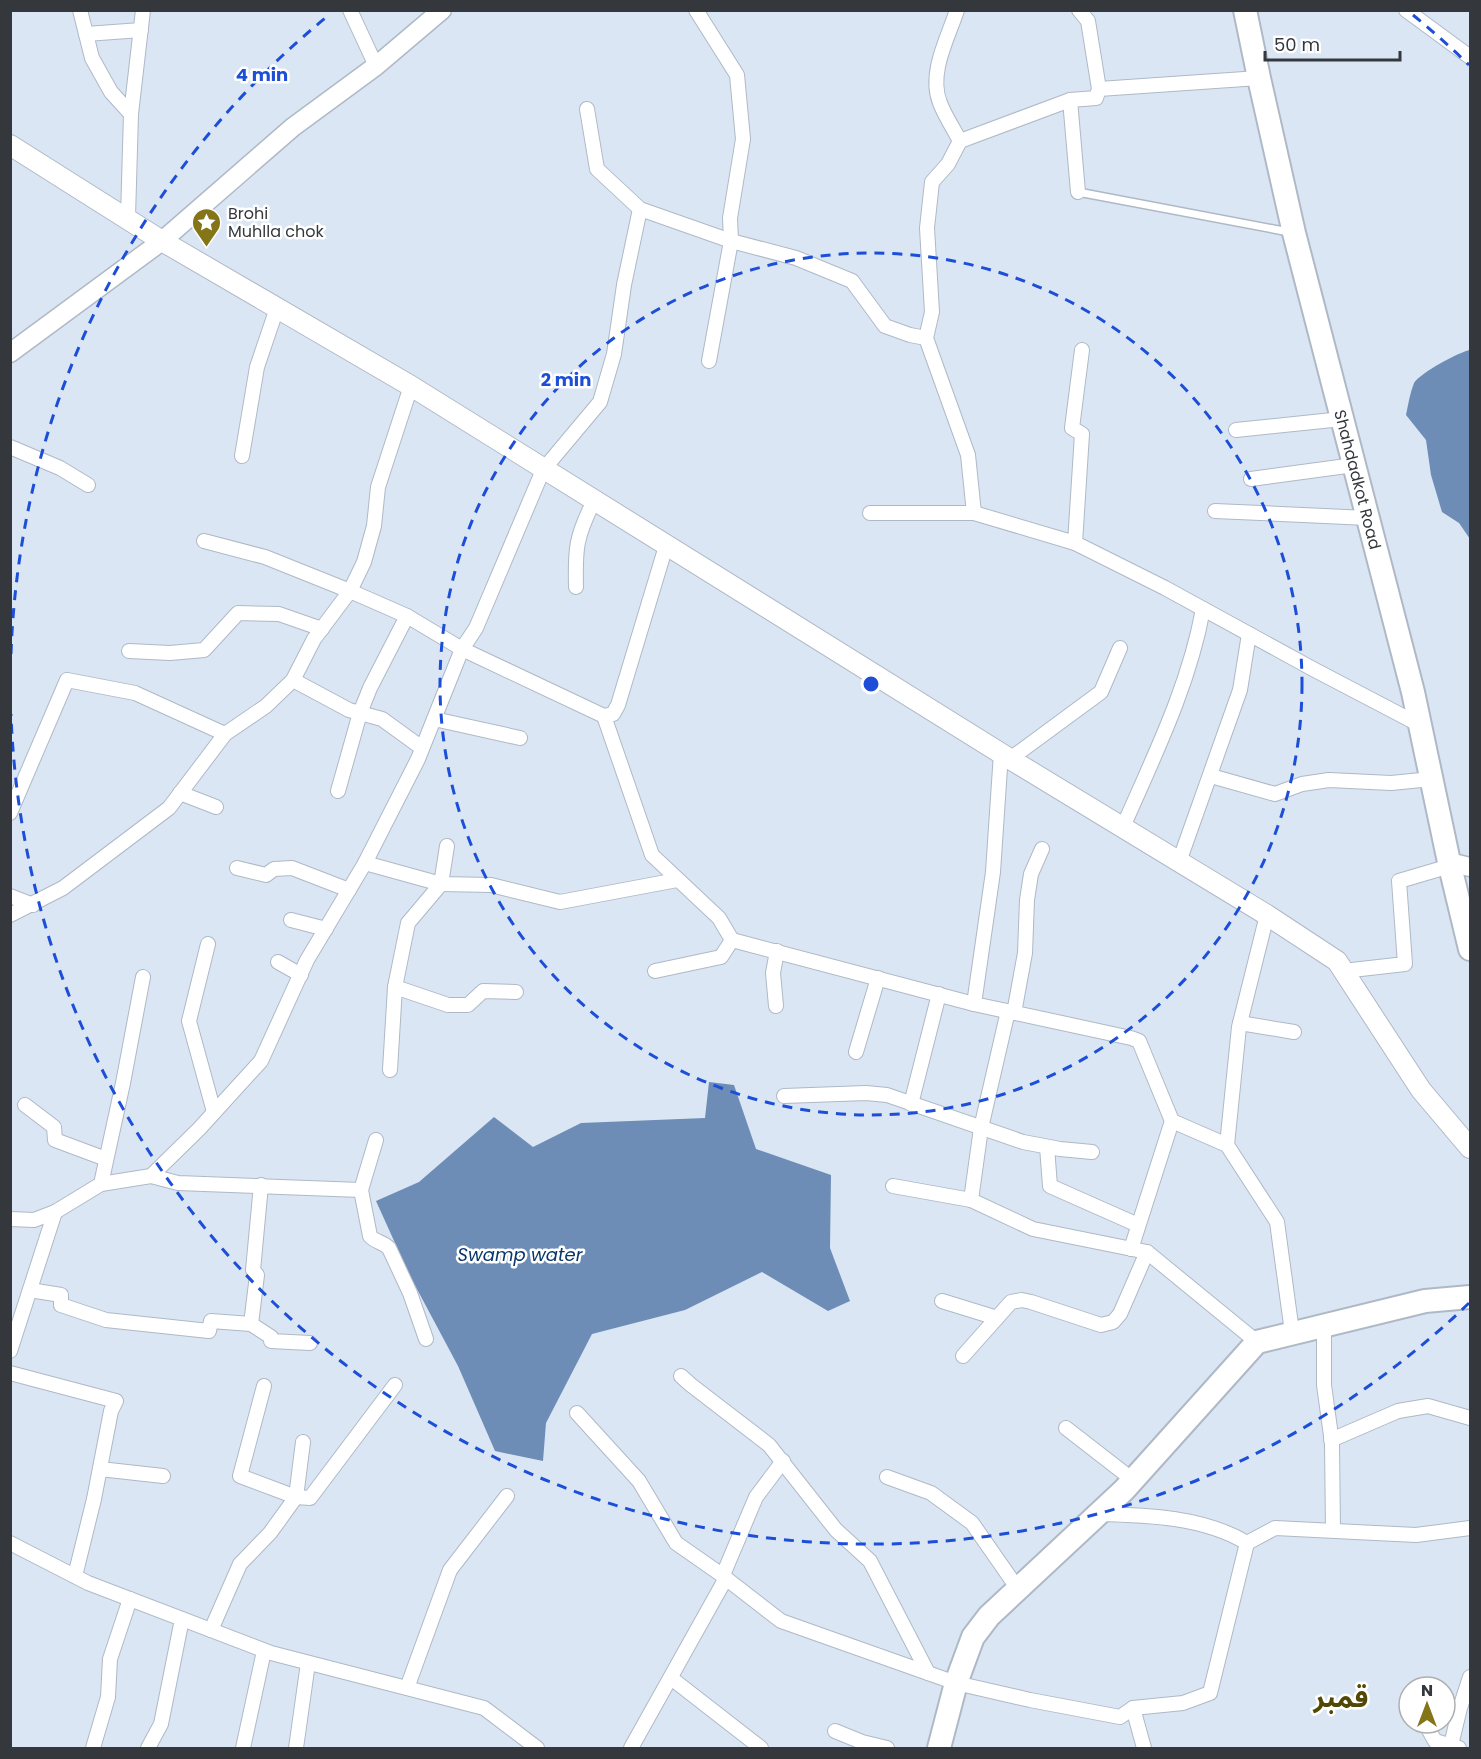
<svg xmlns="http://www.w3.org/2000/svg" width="1481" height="1759" viewBox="0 0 1481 1759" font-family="Poppins,'Noto Sans Arabic',sans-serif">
  <rect width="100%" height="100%" fill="#dbe6f4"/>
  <g fill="#6d8db7">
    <path d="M1470,350V539L1459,523L1442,512L1431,475L1426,440L1406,415C1408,405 1410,393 1414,383C1420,373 1459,352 1470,350Z"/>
    <path d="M709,1082L734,1085L756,1149L831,1175L830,1248L850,1301L828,1311L762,1272L685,1310L592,1334L546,1423L543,1461L495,1451L458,1366L410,1276L376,1201L419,1182L494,1117L533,1147L581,1123L705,1118Z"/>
  </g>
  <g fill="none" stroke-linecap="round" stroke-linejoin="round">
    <defs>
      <path id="service" d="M1078,192L1289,232"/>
      <g id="minor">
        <path d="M80,10L92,58L111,92L131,114"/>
        <path d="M350,10L376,66"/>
        <path d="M696,10L737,75L743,139L730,218L731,241L709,361"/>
        <path d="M957,10C948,38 928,73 940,103C945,116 953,128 960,141"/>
        <path d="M1079,10L1088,21L1099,89"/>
        <path d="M1406,10L1470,57"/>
        <path d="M86,34L141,30"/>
        <path d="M1070,100L1078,192"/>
        <path d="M587,109L597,169L640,209L731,241L796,258L852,281L885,326L910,335L926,338"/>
        <path d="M128,217L131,114L143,10"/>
        <path d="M1236,430L1342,419"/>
        <path d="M10,447L60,468L88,485"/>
        <path d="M242,456L257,367L277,308"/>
        <path d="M1251,479L1354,465"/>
        <path d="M1215,511L1368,518"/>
        <path d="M870,513H974L1075,543L1165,588L1313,669L1420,725"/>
        <path d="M974,513L968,455L926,338L932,312L927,228L932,182L948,164L960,141L1070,100L1096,98L1099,89L1259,78"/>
        <path d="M204,541L265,557L350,591L407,616L462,649L604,716L613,714L618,705L666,546"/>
        <path d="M1075,543L1082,434L1072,428L1082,350"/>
        <path d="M576,587C575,549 576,536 594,501"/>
        <path d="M129,651L170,653L204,650L238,613L279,614L322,629"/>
        <path d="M293,680L349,710L382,719L422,748"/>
        <path d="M604,716L652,855L719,918L732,940L974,1004L1131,1038L1139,1041L1172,1121L1227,1145L1277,1222L1292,1332"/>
        <path d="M434,719L520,738"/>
        <path d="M1010,759L1101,692L1120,648"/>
        <path d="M1211,776L1275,794L1302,784L1329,780L1391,783L1432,779"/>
        <path d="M338,791L360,713L370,688L407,616"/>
        <path d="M180,793L216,807"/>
        <path d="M10,813L67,680L135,693L225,734"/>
        <path d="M1123,827C1154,756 1189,686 1203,609"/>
        <path d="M1179,862L1240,690L1249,634"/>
        <path d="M365,863L441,884L491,885L560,902L677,880"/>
        <path d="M237,868L266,875L274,869L292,868L349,890"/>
        <path d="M10,896L33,905"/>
        <path d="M10,915L63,888L169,808L225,734L266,706L293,680L314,639L350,591L364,562L374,526L378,487L411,386"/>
        <path d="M291,920L326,929"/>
        <path d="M208,944L189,1021L214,1112"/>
        <path d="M278,962L301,975"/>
        <path d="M655,971L721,957L732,940"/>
        <path d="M1343,971L1405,964L1399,881L1450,866"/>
        <path d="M395,987L448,1005H468L483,991L516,992"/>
        <path d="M974,1004L993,872L1001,753"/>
        <path d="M776,1006L773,973L777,951"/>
        <path d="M1014,1013L1025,953L1027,900L1031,874L1042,849"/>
        <path d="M1240,1023L1294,1032"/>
        <path d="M856,1052L878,978"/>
        <path d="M390,1070L395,987L408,923L441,884L447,846"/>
        <path d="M784,1096L866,1093L887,1095L1023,1142L1060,1149L1092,1152"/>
        <path d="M911,1104L939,994"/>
        <path d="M25,1105L54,1127L55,1140L106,1159"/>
        <path d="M376,1140L361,1190L370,1236C375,1242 383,1242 389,1248L410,1293L426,1339"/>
        <path d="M1227,1145L1239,1027L1267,915"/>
        <path d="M1047,1147L1050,1186L1138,1225"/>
        <path d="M151,1176L178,1183L361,1190"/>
        <path d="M101,1184L123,1083L143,977"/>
        <path d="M893,1186L971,1200L1033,1229L1147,1252L1257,1342"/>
        <path d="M971,1200L981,1128L1008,1011"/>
        <path d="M10,1219L34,1220L55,1212L101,1184L151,1176L199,1129L261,1061L307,960L365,863L418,759L462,649L476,628L543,470L600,402L614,354L624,285L640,209"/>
        <path d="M1131,1249L1172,1121"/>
        <path d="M30,1290L61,1295V1305L106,1320L209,1331L211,1321L251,1324L271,1337V1341L310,1343"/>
        <path d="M942,1301L997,1318"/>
        <path d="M251,1324L257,1275L253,1270L261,1185"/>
        <path d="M1324,1325V1385L1332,1443L1333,1530"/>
        <path d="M10,1351L55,1212"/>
        <path d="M963,1356L1011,1302L1022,1300L1031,1302L1101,1325L1113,1322L1120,1314L1147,1252"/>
        <path d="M10,1373L116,1401L111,1411L94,1499L75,1576"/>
        <path d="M681,1376L691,1385L769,1445L836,1530L870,1561L928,1673"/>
        <path d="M264,1386L240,1476L296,1497L310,1498L395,1385"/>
        <path d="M577,1413L639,1481L676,1543L719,1573L781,1621L956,1683L1030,1700L1120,1717L1133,1708L1183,1703L1210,1693L1247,1543L1275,1528L1416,1535L1470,1528"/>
        <path d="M1066,1428L1133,1480"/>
        <path d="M1331,1440L1398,1411L1428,1406L1470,1418"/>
        <path d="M100,1469L163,1476"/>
        <path d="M887,1477L931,1493L972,1523L1018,1589"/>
        <path d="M1098,1514C1148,1515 1204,1517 1247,1543"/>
        <path d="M10,1543L88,1583L271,1653L484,1708L537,1748"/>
        <path d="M723,1575L756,1497L783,1461"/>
        <path d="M211,1630L240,1564L270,1533L296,1497L303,1442"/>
        <path d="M671,1678L761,1748"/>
        <path d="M407,1688L450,1570L507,1496"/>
        <path d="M1133,1708L1144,1748"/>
        <path d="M1425,1723L1435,1741L1459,1748"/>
        <path d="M835,1731L862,1742L887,1748"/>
        <path d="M1451,1745L1460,1708L1470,1677"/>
        <path d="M93,1748L108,1697L110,1659L130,1599"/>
        <path d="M148,1748L161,1724L182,1619"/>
        <path d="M243,1748L264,1651"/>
        <path d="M296,1748L308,1663"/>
        <path d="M631,1748L726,1578"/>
      </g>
      <g id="tertiary">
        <path d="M10,353L162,241L293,127L376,66L442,10"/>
        <path d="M1449,862L1470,867"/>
      </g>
      <path id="secondary" d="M10,145L162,241L411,386L1010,759L1267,915L1337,961L1421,1090L1470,1148"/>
      <g id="primary">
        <path id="s1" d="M1245,10L1259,78L1294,233L1413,692L1449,862L1470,949"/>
        <path d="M939,1748L956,1683L973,1637L989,1616L1124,1490L1257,1342L1425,1301L1470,1297"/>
      </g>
    </defs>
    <use href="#service" stroke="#afb9c6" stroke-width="10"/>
    <use href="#minor" stroke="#afb9c6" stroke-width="16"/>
    <use href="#tertiary" stroke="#afb9c6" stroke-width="21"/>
    <use href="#secondary" stroke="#afb9c6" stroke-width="22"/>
    <use href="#primary" stroke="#afb9c6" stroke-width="26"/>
    <use href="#service" stroke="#fff" stroke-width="7"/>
    <use href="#minor" stroke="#fff" stroke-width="14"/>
    <use href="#tertiary" stroke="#fff" stroke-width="18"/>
    <use href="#secondary" stroke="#fff" stroke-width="20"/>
    <use href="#primary" stroke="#fff" stroke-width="22"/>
  </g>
  <g fill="none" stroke="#1d4ed8" stroke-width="3" stroke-dasharray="10 8">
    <circle cx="871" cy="684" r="431"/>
    <path d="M1469 1303A861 861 0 0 1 11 714M11 654A861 861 0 0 1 329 15M1413 15A861 861 0 0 1 1469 65"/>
  </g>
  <defs>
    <symbol id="sight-pin" viewBox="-11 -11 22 30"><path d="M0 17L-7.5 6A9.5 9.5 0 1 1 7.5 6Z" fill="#847518" stroke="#fff"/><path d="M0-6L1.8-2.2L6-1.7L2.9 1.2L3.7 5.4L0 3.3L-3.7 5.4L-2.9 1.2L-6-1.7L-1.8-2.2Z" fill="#fff"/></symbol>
  </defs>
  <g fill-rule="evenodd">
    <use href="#sight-pin" x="190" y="206" width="33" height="45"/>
  </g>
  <g text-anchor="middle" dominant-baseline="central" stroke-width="5" stroke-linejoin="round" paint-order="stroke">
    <g font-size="16" fill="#34383d" stroke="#fff" text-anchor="start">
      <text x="228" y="213">Brohi<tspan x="228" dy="18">Muhlla chok</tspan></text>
    </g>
    <g font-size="16" fill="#34383d" stroke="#fff">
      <text stroke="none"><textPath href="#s1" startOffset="483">Shahdadkot Road</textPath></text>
    </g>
    <g font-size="18" font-style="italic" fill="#08356a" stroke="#fff">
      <text x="520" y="1254">Swamp water</text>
    </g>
    <g font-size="28" font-weight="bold" fill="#524805" stroke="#fff">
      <text x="1341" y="1697">قمبر</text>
    </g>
  </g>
  <circle cx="871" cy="684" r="9" fill="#1d4ed8" stroke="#fff" stroke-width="3"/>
  <g font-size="18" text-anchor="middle" font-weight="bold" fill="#1d4ed8" stroke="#fff" stroke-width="5" stroke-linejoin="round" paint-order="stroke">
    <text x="262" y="81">4 min</text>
    <text x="566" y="386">2 min</text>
  </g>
  <rect width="1481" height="1759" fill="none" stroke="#34383d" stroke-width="24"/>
  <g transform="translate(1427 1705)"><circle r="28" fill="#ffffff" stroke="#aeafb1" stroke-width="1.5"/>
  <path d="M0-4.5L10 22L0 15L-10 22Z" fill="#847518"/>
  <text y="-9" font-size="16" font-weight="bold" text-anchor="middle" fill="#34383d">N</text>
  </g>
  <path d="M1265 51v9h135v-9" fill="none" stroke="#34383d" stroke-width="3"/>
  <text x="1274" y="51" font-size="18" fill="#34383d" stroke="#ffffff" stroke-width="4.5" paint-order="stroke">50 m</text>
</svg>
